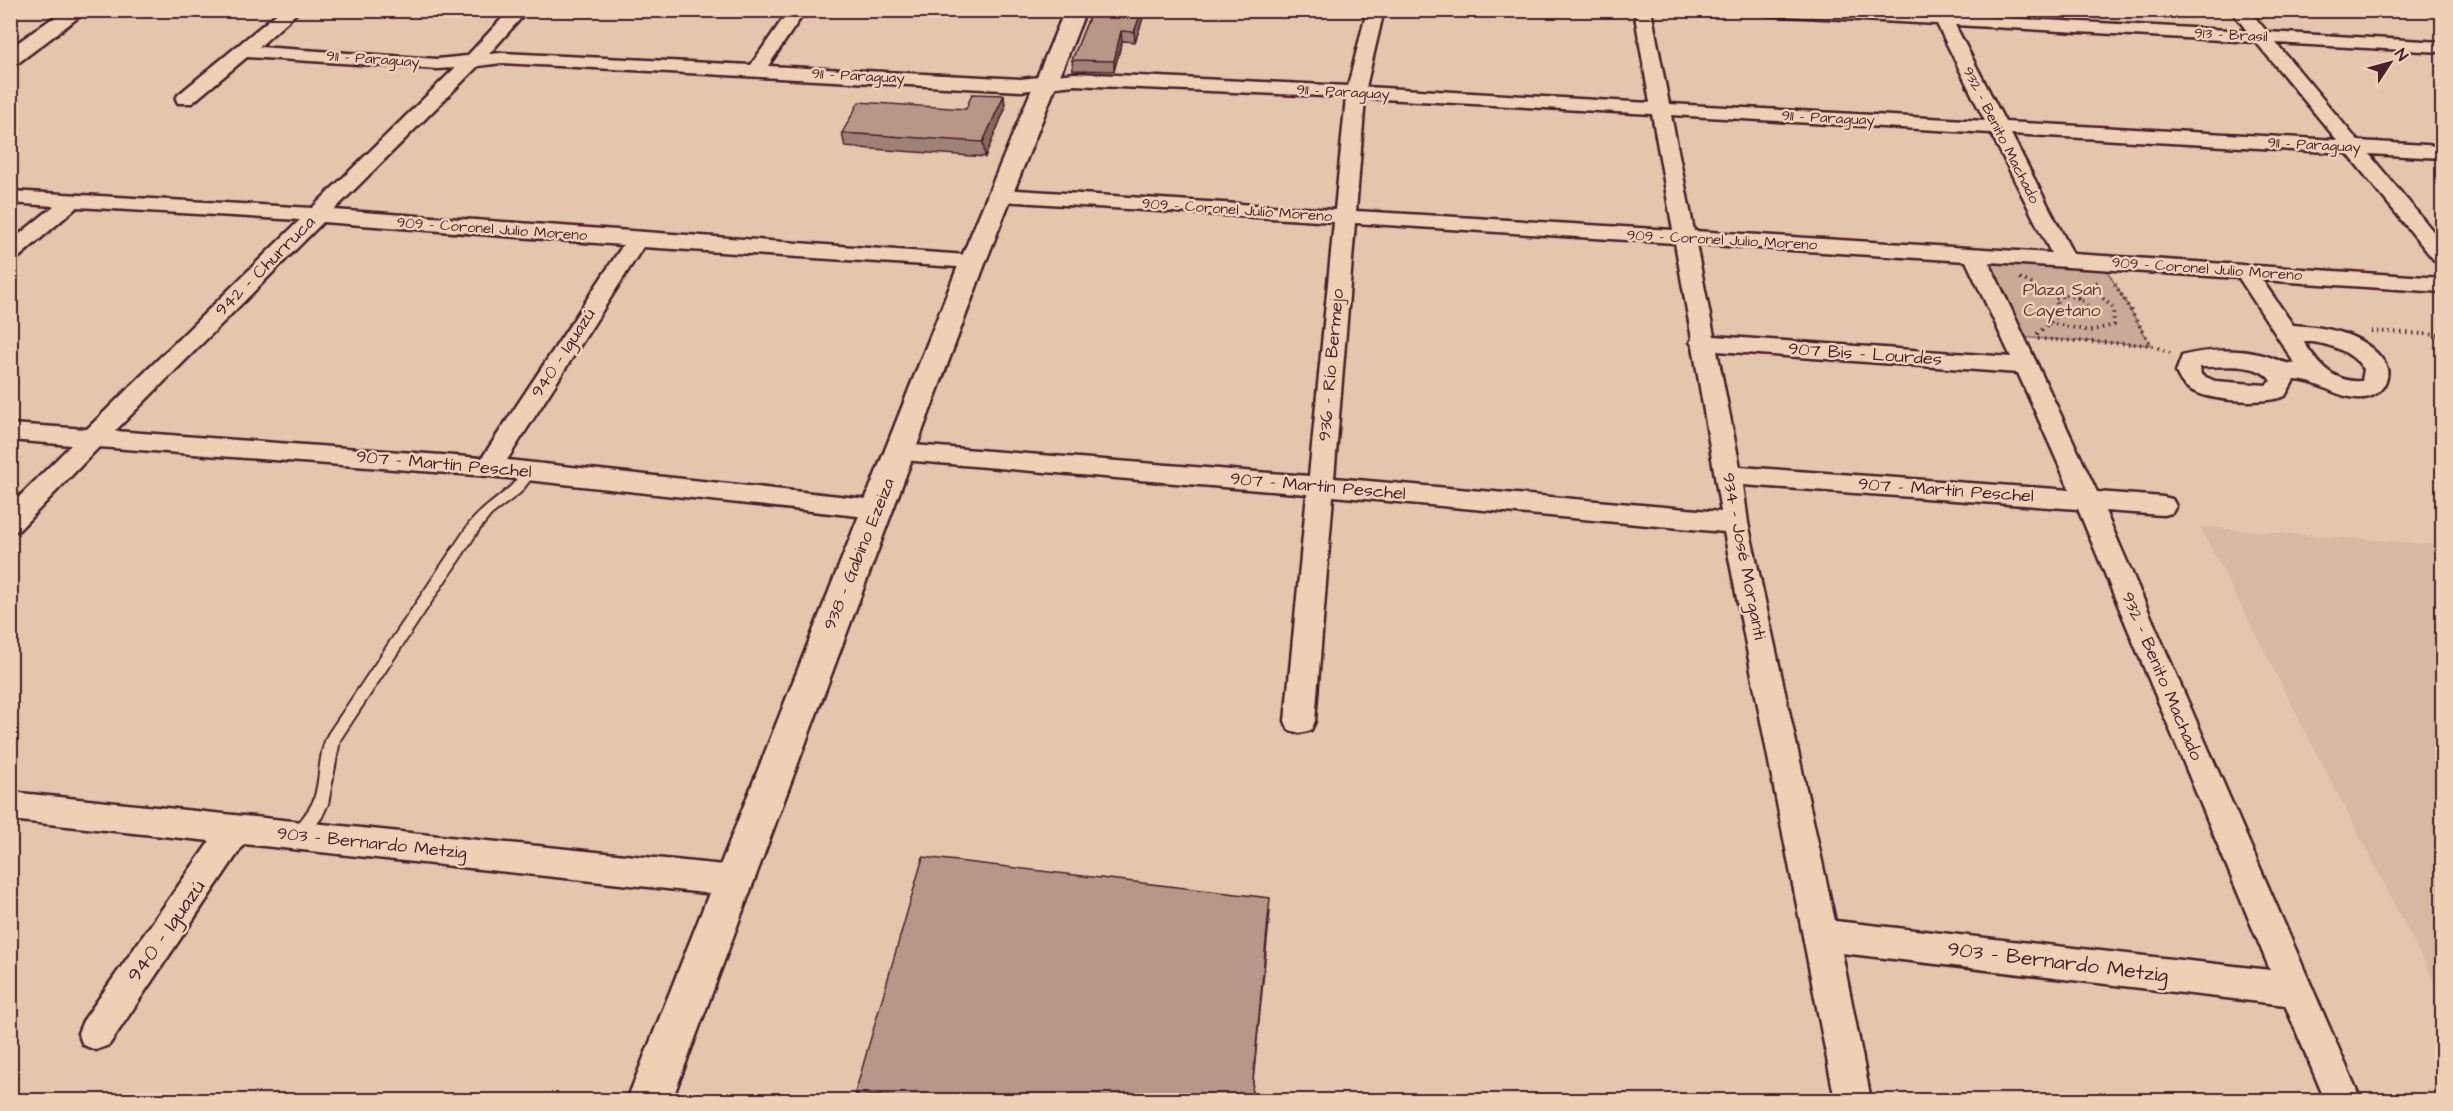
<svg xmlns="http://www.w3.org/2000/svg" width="2453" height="1111" viewBox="0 0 2453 1111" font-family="'Architects Daughter',sans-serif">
  <rect width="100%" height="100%" fill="#e4c6ad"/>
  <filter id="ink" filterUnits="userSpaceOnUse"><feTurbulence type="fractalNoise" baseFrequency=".0167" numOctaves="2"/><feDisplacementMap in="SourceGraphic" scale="12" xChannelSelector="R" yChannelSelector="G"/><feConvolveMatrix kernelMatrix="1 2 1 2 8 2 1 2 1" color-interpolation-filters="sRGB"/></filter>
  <g filter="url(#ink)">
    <path fill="#d7b8a2" d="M2200,527L2442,545V997L2272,666Z"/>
    <path fill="#caaa97" stroke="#8a6461" stroke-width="1.5" d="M1974,254L2102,262L2151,345L2014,337Z"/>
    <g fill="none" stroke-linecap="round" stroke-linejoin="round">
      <defs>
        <path id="service" d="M530,467L536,471L535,474L520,493L491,515L479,530L340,740L328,804L322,817L305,840L299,842L293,840L291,835C297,822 309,813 314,799C321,778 318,754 328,734L469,524C482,508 495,501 510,487C517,481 521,470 530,467Z"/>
        <g id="minor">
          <path d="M281,10H300L259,47L437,59L467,56L510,10H528L489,54L502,53L751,65L789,10H806L768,66L1021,79L1074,73L1348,86L1367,10H1384L1366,87L1650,103L1634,10H1651L1669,104L1985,121L1937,24L1768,15L1760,10H1871L1931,14L1930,10H1947L1949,15L2247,31L2231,10H2249L2267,32L2442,42V52L2276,43L2358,141L2442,146V158L2369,154L2442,242V261L2434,260L2347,153L2011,134L2073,254L2442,278V292L2262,280L2293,325C2324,327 2360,332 2381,358C2387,366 2390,373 2385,383C2381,391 2374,397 2364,398C2338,400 2319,380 2294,380L2285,396C2264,405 2199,402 2183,384C2180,381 2178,376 2176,372L2182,356C2206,349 2238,349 2263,355C2275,358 2282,364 2295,364L2239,278L1989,262L2097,492L2163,497L2172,499L2176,506L2172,513L2163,515L2105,511L2361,1100H2325L2285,1005L1842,953L1871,1100H1835L1724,532L1333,496L1315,721L1311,730L1300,733L1289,730L1285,721L1307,494L891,459L887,453L891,447L900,444L1309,476L1334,222L1001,201L994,199L991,195L994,191L1001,189L1335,210L1346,97L1074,85L1021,91L502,63L478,66L334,210L981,256L984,261L981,266L973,268L643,247L507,460L876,500L885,502L889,509L885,516L876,518L489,476L99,447L19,530L10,532V506L71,445L10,440V424L87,429L300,220L77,207L18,258L10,259V242L54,206L10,203V191L312,208L455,68L437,69L247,57L192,103H178L176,99L178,95ZM1955,25L2256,42L2337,140L2005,122ZM1365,98L1652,114L1673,230L1356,211ZM1671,115L1991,133L2051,253L1694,231ZM323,222L623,245L482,458L115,431ZM1355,223L1675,243L1692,339L1690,342L1693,346L1721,512L1334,478ZM1696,244L1966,261L2011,357L1714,336ZM2303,341C2327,343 2349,349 2364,369L2362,381C2332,383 2318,363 2303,341ZM1717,351L2018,373L2070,490L1740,467ZM2200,367C2221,367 2259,361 2271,381L2266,385L2215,381L2201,375ZM1743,485L2078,509L2270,970L1835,921L1748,523Z"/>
          <path d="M10,792L733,866L745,870L749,881L745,892L733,896L244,844L109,1045L96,1050L83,1045L78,1033L83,1021L210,841L10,820Z"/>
        </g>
        <path id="tertiary" d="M1065,10H1086L986,261L672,1100H627L960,261Z"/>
        <path id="secondary" d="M64,10H88L18,63L10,64V48Z"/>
      </defs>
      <use href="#service" stroke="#4a1f2b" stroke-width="4"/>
      <use href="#minor" stroke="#4a1f2b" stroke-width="5"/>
      <use href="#tertiary" stroke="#4a1f2b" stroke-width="5"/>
      <use href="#secondary" stroke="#4a1f2b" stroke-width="5"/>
      <path stroke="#4a1f2b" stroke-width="3" stroke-dasharray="1 3" stroke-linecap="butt" d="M2020,278L2023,280"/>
      <g stroke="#4a1f2b" stroke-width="4" stroke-dasharray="1.5 4.5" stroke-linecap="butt">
        <path d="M2020,278L2057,297"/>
        <path d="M2115,284L2151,345L2170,353"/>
        <path d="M2065,295L2078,298L2088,306L2087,312L2074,314L2059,308L2055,299Z"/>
        <path d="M2078,298L2098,282"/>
        <path d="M2049,323L2090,331L2114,325L2113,308L2091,287"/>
        <path d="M2371,331L2442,335"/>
        <path d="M2037,334L2063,311"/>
        <path d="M2038,339L2150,345"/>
      </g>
      <use href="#service" fill="#eed1b5" fill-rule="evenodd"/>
      <use href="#minor" fill="#eed1b5" fill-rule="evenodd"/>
      <use href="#tertiary" fill="#eed1b5" fill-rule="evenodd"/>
      <use href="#secondary" fill="#eed1b5" fill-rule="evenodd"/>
    </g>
    <g fill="#9f8275" stroke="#4a1f2b" stroke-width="1.5">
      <path d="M1092,10H1144V15L1135,42L1122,41L1114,71L1073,70L1072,60Z"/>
      <path d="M1004,95L1005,109L985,157L845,147L842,133L966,109Z"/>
      <path d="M1270,911L1251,1101H860L855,1093Z"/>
    </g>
    <g fill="#826a5f" stroke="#4a1f2b" stroke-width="1.5">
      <path d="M1142,10H1144V15L1135,42L1134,32Z"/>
      <path d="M1121,31L1122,41L1114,71V61Z"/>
      <path d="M1004,95L1005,109L985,157L983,142Z"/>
    </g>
    <g fill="#b99788" stroke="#4a1f2b" stroke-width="1.5">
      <path d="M1092,10H1142L1134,32L1121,31L1114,61L1072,60Z"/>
      <path d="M972,94L1004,95L983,142L842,133L859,102L966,109Z"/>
      <path d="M923,857L1270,898L1251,1101H925L855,1093Z"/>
    </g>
  </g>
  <g text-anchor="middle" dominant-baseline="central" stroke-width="5" stroke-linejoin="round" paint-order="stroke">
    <g font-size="15" fill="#4a1f2b" stroke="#eed1b5">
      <text transform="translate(2231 35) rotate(3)">913 - Brasil</text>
      <text transform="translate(373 59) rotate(4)">911 - Paraguay</text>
      <text transform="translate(858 76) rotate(3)">911 - Paraguay</text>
      <text transform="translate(1343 92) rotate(3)">911 - Paraguay</text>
      <text transform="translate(1828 118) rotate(3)">911 - Paraguay</text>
      <text transform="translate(2001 135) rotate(63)">932 - Benito Machado</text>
      <text transform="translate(2314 145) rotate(3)">911 - Paraguay</text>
      <text transform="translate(1237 210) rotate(4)">909 - Coronel Julio Moreno</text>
      <text transform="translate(492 229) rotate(4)">909 - Coronel Julio Moreno</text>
      <text transform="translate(1722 240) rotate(3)">909 - Coronel Julio Moreno</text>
      <text transform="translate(2207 269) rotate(4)">909 - Coronel Julio Moreno</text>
    </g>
    <g font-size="18" fill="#4a1f2b" stroke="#eed1b5">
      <text transform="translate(265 266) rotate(-45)">942 - Churruca</text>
      <text transform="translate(563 353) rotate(-57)">940 - Iguazú</text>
      <text transform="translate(1865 354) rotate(4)">907 Bis - Lourdes</text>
      <text transform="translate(1331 365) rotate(-85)">936 - Río Bermejo</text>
      <text transform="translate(444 464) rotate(5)">907 - Martín Peschel</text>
      <text transform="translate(1318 486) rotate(5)">907 - Martín Peschel</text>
      <text transform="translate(1946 490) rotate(4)">907 - Martín Peschel</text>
      <text transform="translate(859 554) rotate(-68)">938 - Gabino Ezeiza</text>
      <text transform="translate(1744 556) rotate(79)">934 - José Morganti</text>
      <text transform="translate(2162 676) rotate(67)">932 - Benito Machado</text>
      <text transform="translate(372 843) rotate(6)">903 - Bernardo Metzig</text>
    </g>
    <g font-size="18" fill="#5d343b" stroke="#eed1b5">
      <text x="2062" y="289">Plaza San<tspan x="2062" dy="21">Cayetano</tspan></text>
    </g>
    <g font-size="21" fill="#4a1f2b" stroke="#eed1b5">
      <text transform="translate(166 931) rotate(-55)">940 - Iguazú</text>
      <text transform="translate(2058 962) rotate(7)">903 - Bernardo Metzig</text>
    </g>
  </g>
  <rect width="2453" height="1111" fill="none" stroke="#eed1b5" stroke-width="36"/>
  <rect x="18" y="18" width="2417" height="1075" fill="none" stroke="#4a1f2b" stroke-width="2" filter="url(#ink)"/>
  <g transform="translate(2390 63) rotate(54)" stroke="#eed1b5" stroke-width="4.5" paint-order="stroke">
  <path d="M0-4.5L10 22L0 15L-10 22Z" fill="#4a1f2b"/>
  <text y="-9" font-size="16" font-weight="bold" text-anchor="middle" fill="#4a1f2b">N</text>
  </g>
</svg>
